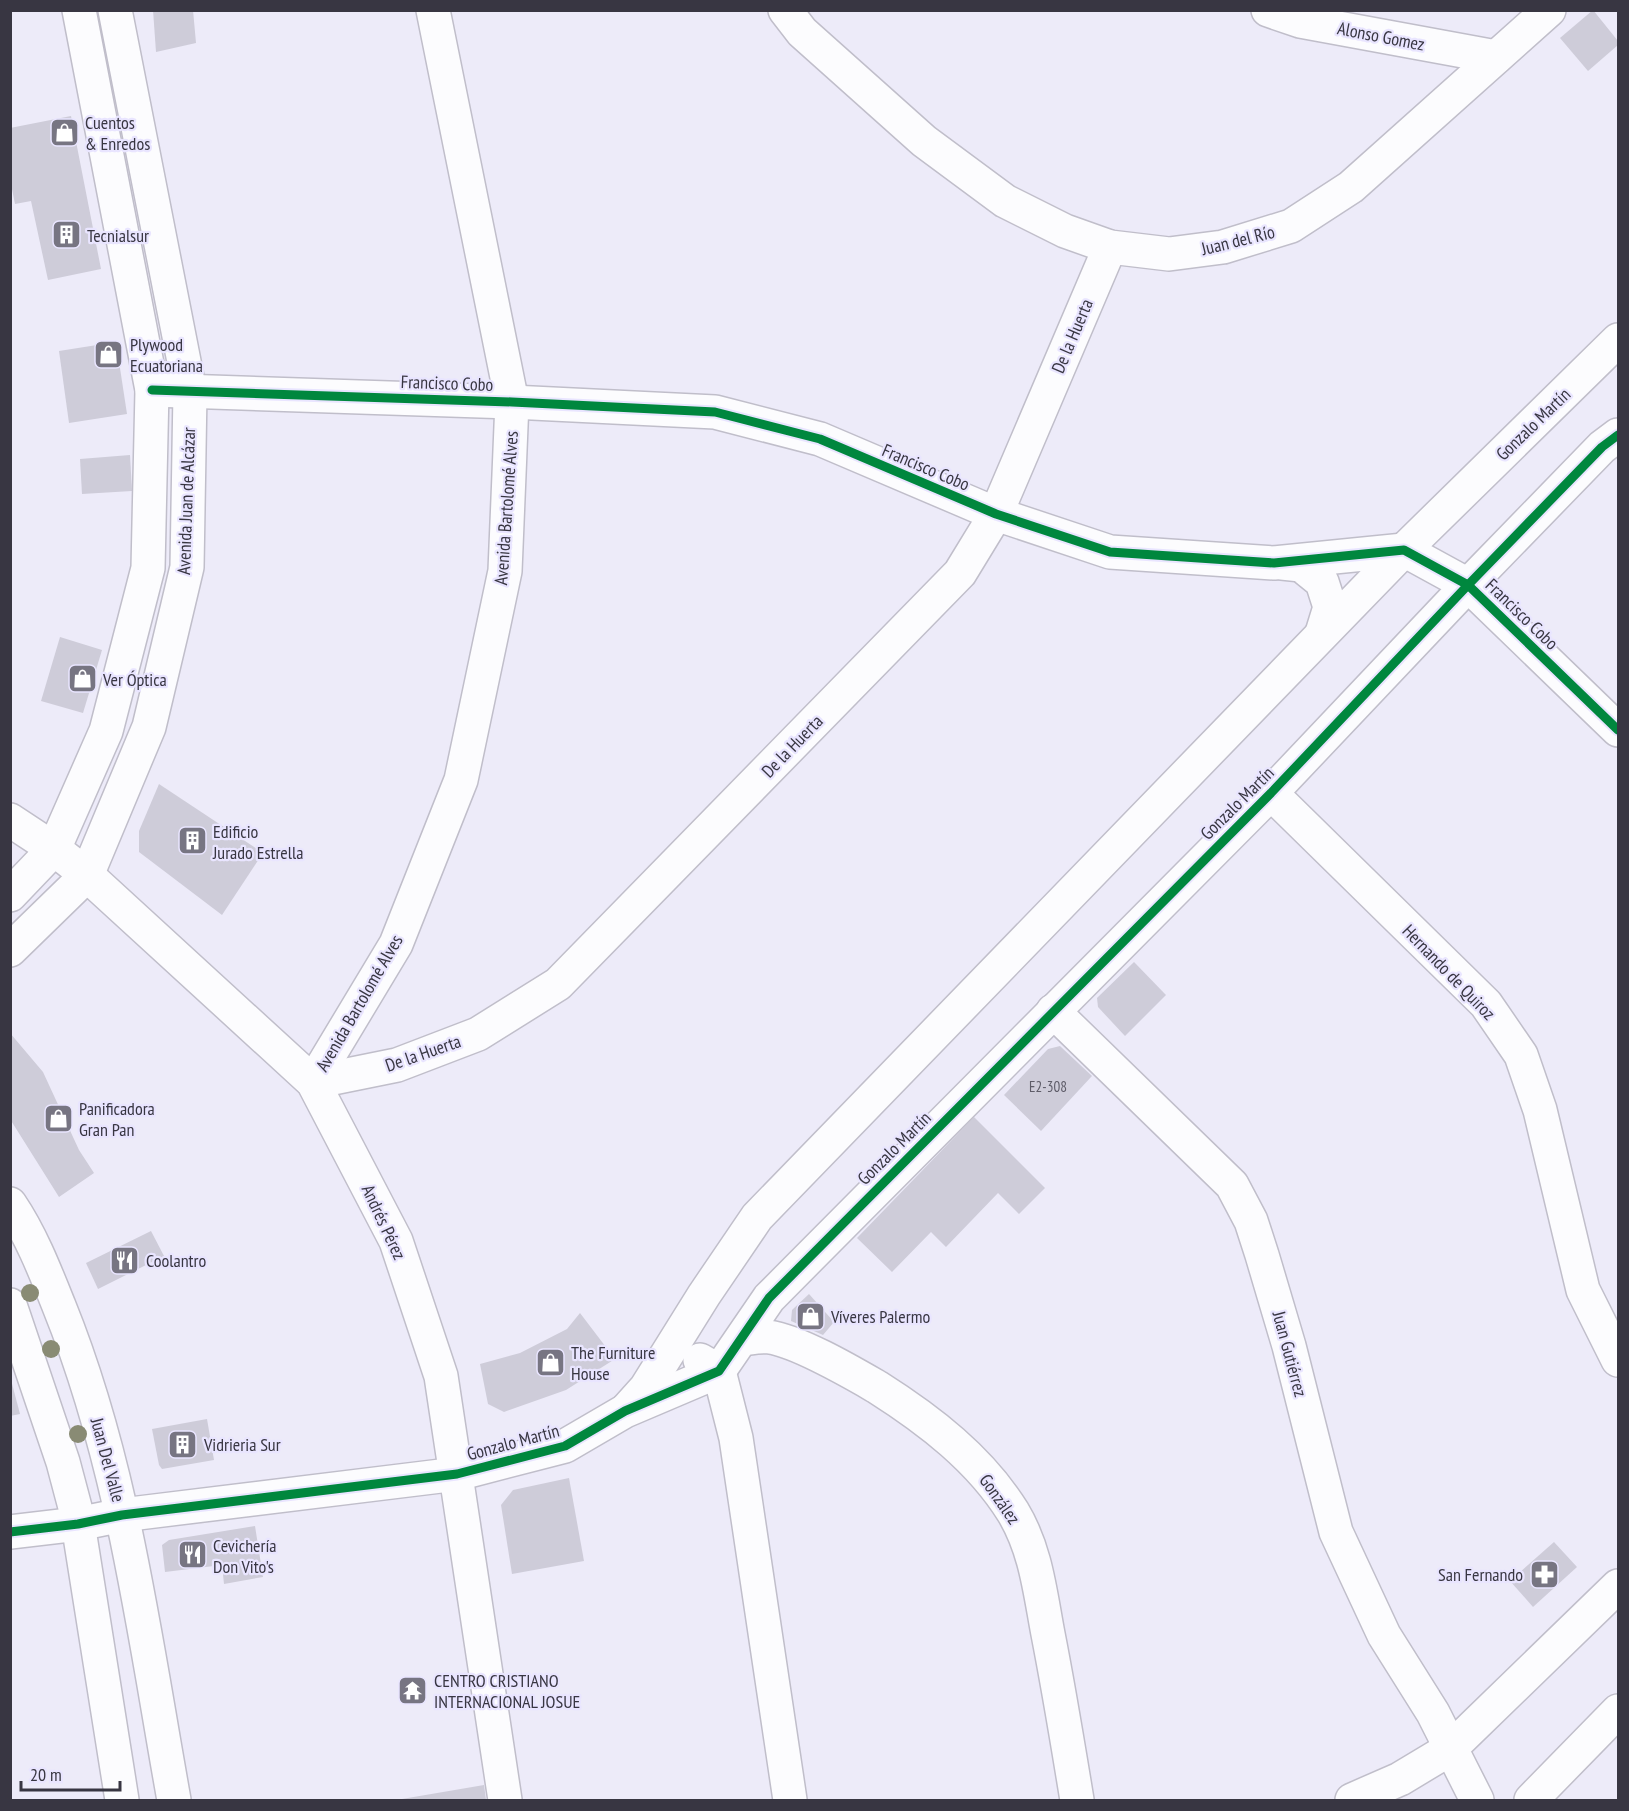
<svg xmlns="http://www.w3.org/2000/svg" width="1629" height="1811" viewBox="0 0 1629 1811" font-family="'PT Sans Narrow',sans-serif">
  <rect width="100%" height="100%" fill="#edebf9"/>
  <g fill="#ceccd9">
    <path d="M153,10H193L196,43L156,52Z"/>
    <path d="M1593,10L1618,41V45L1588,71L1560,38Z"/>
    <path d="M71,116L101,269L48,280L31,201L15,204L10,179V128Z"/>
    <path d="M116,342L127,414L69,423L59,351Z"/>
    <path d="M130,455L132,491L82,494L80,459Z"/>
    <path d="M60,637L102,650L83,713L41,701Z"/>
    <path d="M159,784L263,853L222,915L139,852V831Z"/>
    <path d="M1134,962L1166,995L1125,1036L1098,1007L1097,998Z"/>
    <path d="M10,1033L43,1072L79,1150L94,1173L59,1197L10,1119Z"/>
    <path d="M1060,1046L1092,1076L1041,1131L1004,1095L1048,1049Z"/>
    <path d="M974,1117L1045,1188L1019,1214L998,1193L946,1247L931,1232L892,1272L857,1238Z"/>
    <path d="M151,1231L164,1256L98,1289L86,1263Z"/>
    <path d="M809,1294L834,1322L823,1335L791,1321L792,1310Z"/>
    <path d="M580,1313L615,1359L566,1390L504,1412L488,1404L480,1364L520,1353L567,1329Z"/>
    <path d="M10,1376L20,1414L10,1416Z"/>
    <path d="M207,1419L214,1460L162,1469L159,1465L152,1429Z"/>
    <path d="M569,1478L584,1561L512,1574L501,1505L513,1490Z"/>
    <path d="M255,1526L263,1577L224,1584L222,1565L165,1572L162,1545L169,1540Z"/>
    <path d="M1554,1542L1577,1567L1533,1607L1510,1581Z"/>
    <path d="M484,1785L486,1800H402V1799Z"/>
  </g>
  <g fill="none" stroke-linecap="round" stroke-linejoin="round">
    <defs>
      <g id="minor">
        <path d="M785,10L802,32L924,141L1005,201L1065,231L1110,247L1169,254L1223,247L1291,226L1351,187L1549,10"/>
        <path d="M1268,10L1300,21L1496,57"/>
        <path d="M152,390L512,402L715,412L820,439L996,514L1110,552L1274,563L1404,550L1468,585L1618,730"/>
        <path d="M1282,563L1301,565L1322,582L1330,607L1322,633"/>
        <path d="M1271,793L1486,1004L1521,1055L1540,1110L1583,1290L1618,1360"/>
        <path d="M10,820L54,849L87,875L313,1082L396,1241L441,1376L505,1800"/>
        <path d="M10,895L54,849L106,731L148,568L152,390L79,10"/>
        <path d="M10,950L87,875L149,727L187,567L190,392L115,10"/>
        <path d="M1053,1011L1232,1185L1251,1221L1262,1255L1289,1346L1336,1532L1384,1635L1433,1713L1477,1800"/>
        <path d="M313,1082L397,1065L478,1034L558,984L960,573L996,514L1110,247"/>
        <path d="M313,1082L396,944L461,780L505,571L512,402L433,10"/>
        <path d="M10,1204C31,1235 45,1271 59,1306C123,1464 144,1634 174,1800"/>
        <path d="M10,1305L63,1462L76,1511L122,1800"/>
        <path d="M742,1339C751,1338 761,1336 769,1337C798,1341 851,1372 877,1387C929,1420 980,1459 1013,1512C1036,1550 1040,1592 1048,1634C1059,1690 1068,1745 1077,1800"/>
        <path d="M700,1360L719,1371L736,1438L790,1800"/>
        <path d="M628,1408L646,1388L704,1295L757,1217L1404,550L1618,340"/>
        <path d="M10,1532L78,1524L122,1515L457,1474L565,1446L625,1411L719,1371L769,1298L1271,793L1468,585L1602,447L1618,435"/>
      </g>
      <g id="major">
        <path d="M1352,1800L1400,1779L1450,1749L1618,1586"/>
        <path d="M1531,1800L1618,1711"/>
      </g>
    </defs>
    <use href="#minor" stroke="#c0beca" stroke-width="36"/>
    <use href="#major" stroke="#c0beca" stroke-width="36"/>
    <use href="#minor" stroke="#fcfcfe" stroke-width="33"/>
    <use href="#major" stroke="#fcfcfe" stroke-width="33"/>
    <defs>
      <g id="cycleway">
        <path d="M152,390L512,402L715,412L820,439L996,514L1110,552L1274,563L1404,550L1468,585L1618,730"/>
        <path d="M10,1532L78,1524L122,1515L457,1474L565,1446L625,1411L719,1371L769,1298L1271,793L1468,585L1602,447L1618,435"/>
      </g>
    </defs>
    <use href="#cycleway" stroke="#e9e5ff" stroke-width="13"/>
    <use href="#cycleway" stroke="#00873e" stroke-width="9"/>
  </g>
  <g fill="#898b74">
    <circle cx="30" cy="1293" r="9"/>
    <circle cx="51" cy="1349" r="9"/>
    <circle cx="78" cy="1434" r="9"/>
  </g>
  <defs>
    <symbol id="shop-square" viewBox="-11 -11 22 22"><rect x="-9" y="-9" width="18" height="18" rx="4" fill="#777582" stroke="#e9e5ff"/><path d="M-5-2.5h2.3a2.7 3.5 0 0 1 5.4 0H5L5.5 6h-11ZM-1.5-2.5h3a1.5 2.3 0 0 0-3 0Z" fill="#fff"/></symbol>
    <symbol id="building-square" viewBox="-11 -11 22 22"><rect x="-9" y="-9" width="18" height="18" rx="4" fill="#777582" stroke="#e9e5ff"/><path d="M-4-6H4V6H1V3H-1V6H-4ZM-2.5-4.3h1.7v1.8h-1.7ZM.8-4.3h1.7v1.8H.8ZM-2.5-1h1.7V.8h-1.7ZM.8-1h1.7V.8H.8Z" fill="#fff"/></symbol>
    <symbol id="restaurant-square" viewBox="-11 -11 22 22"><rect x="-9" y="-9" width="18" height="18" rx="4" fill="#777582" stroke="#e9e5ff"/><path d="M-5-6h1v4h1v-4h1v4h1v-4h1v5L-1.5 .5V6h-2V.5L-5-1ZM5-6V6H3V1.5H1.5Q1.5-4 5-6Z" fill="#fff"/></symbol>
    <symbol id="pharmacy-square" viewBox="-11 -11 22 22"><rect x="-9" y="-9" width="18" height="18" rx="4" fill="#777582" stroke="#e9e5ff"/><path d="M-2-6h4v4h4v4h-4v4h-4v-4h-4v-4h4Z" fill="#fff"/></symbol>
    <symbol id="temple-square" viewBox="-11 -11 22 22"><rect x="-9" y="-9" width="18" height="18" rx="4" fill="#777582" stroke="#e9e5ff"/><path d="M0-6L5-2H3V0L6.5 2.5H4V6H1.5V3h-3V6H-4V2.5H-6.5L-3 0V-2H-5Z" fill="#fff"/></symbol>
  </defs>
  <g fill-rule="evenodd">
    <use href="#shop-square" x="48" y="116" width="33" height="33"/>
    <use href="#building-square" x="50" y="218" width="33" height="33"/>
    <use href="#shop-square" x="92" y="338" width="33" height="33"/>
    <use href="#shop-square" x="66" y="662" width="33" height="33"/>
    <use href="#building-square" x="176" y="824" width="33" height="33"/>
    <use href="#shop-square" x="42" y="1102" width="33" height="33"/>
    <use href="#restaurant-square" x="108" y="1244" width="33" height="33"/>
    <use href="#shop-square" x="794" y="1300" width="33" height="33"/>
    <use href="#shop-square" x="534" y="1346" width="33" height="33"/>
    <use href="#building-square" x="166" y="1428" width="33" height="33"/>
    <use href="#restaurant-square" x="176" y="1538" width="33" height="33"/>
    <use href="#pharmacy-square" x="1528" y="1558" width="33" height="33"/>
    <use href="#temple-square" x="396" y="1674" width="33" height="33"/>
  </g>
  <g text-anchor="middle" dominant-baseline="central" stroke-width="4.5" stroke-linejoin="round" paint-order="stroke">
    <g font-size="15" fill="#5e5c68">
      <text x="1048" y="1086">E2-308</text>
    </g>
    <g font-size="18" fill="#383642" stroke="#e9e5ff">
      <text transform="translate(1381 36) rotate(11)">Alonso Gomez</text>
      <text transform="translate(1238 240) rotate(-14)">Juan del Río</text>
      <text transform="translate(1072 336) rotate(-67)">De la Huerta</text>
      <text transform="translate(447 383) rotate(2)">Francisco Cobo</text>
      <text transform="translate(1533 424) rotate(-44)">Gonzalo Martín</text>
      <text transform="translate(926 467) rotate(23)">Francisco Cobo</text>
      <text transform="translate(186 501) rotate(-88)">Avenida Juan de Alcázar</text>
      <text transform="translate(506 508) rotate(-86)">Avenida Bartolomé Alves</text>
      <text transform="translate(1522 614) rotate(44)">Francisco Cobo</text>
      <text transform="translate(792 746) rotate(-46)">De la Huerta</text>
      <text transform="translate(1237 803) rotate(-45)">Gonzalo Martín</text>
      <text transform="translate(1449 972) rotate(46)">Hernando de Quiroz</text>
      <text transform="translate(359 1003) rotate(-60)">Avenida Bartolomé Alves</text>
      <text transform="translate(423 1053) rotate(-19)">De la Huerta</text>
      <text transform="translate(894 1148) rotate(-45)">Gonzalo Martín</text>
      <text transform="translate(384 1222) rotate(65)">Andrés Pérez</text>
      <text transform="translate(1290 1354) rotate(75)">Juan Gutiérrez</text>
      <text transform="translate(513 1442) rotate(-15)">Gonzalo Martín</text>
      <text transform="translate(108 1460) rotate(75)">Juan Del Valle</text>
      <text transform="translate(1000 1499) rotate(55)">González</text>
    </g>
    <g font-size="18" fill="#383642" stroke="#e9e5ff" text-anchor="start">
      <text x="85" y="122">Cuentos<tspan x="85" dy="21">&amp; Enredos</tspan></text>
      <text x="87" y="235">Tecnialsur</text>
      <text x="130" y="344">Plywood<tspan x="130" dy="21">Ecuatoriana</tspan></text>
      <text x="103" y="679">Ver Óptica</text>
      <text x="213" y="831">Edificio<tspan x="213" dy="21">Jurado Estrella</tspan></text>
      <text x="79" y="1108">Panificadora<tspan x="79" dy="21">Gran Pan</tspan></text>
      <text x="146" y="1260">Coolantro</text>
      <text x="831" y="1316">Víveres Palermo</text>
      <text x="571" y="1352">The Furniture<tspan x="571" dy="21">House</tspan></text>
      <text x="204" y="1444">Vidrieria Sur</text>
      <text x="213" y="1545">Cevichería<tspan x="213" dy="21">Don Vito's</tspan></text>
      <text x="1523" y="1574" text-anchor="end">San Fernando</text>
      <text x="434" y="1680">CENTRO CRISTIANO<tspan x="434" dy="21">INTERNACIONAL JOSUE</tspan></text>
    </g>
  </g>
  <rect width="1629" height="1811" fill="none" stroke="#383642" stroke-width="24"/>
  <path d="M21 1781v9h99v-9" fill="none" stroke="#383642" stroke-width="3"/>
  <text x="30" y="1781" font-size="18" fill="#383642" stroke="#e9e5ff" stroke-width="4.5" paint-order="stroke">20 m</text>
</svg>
